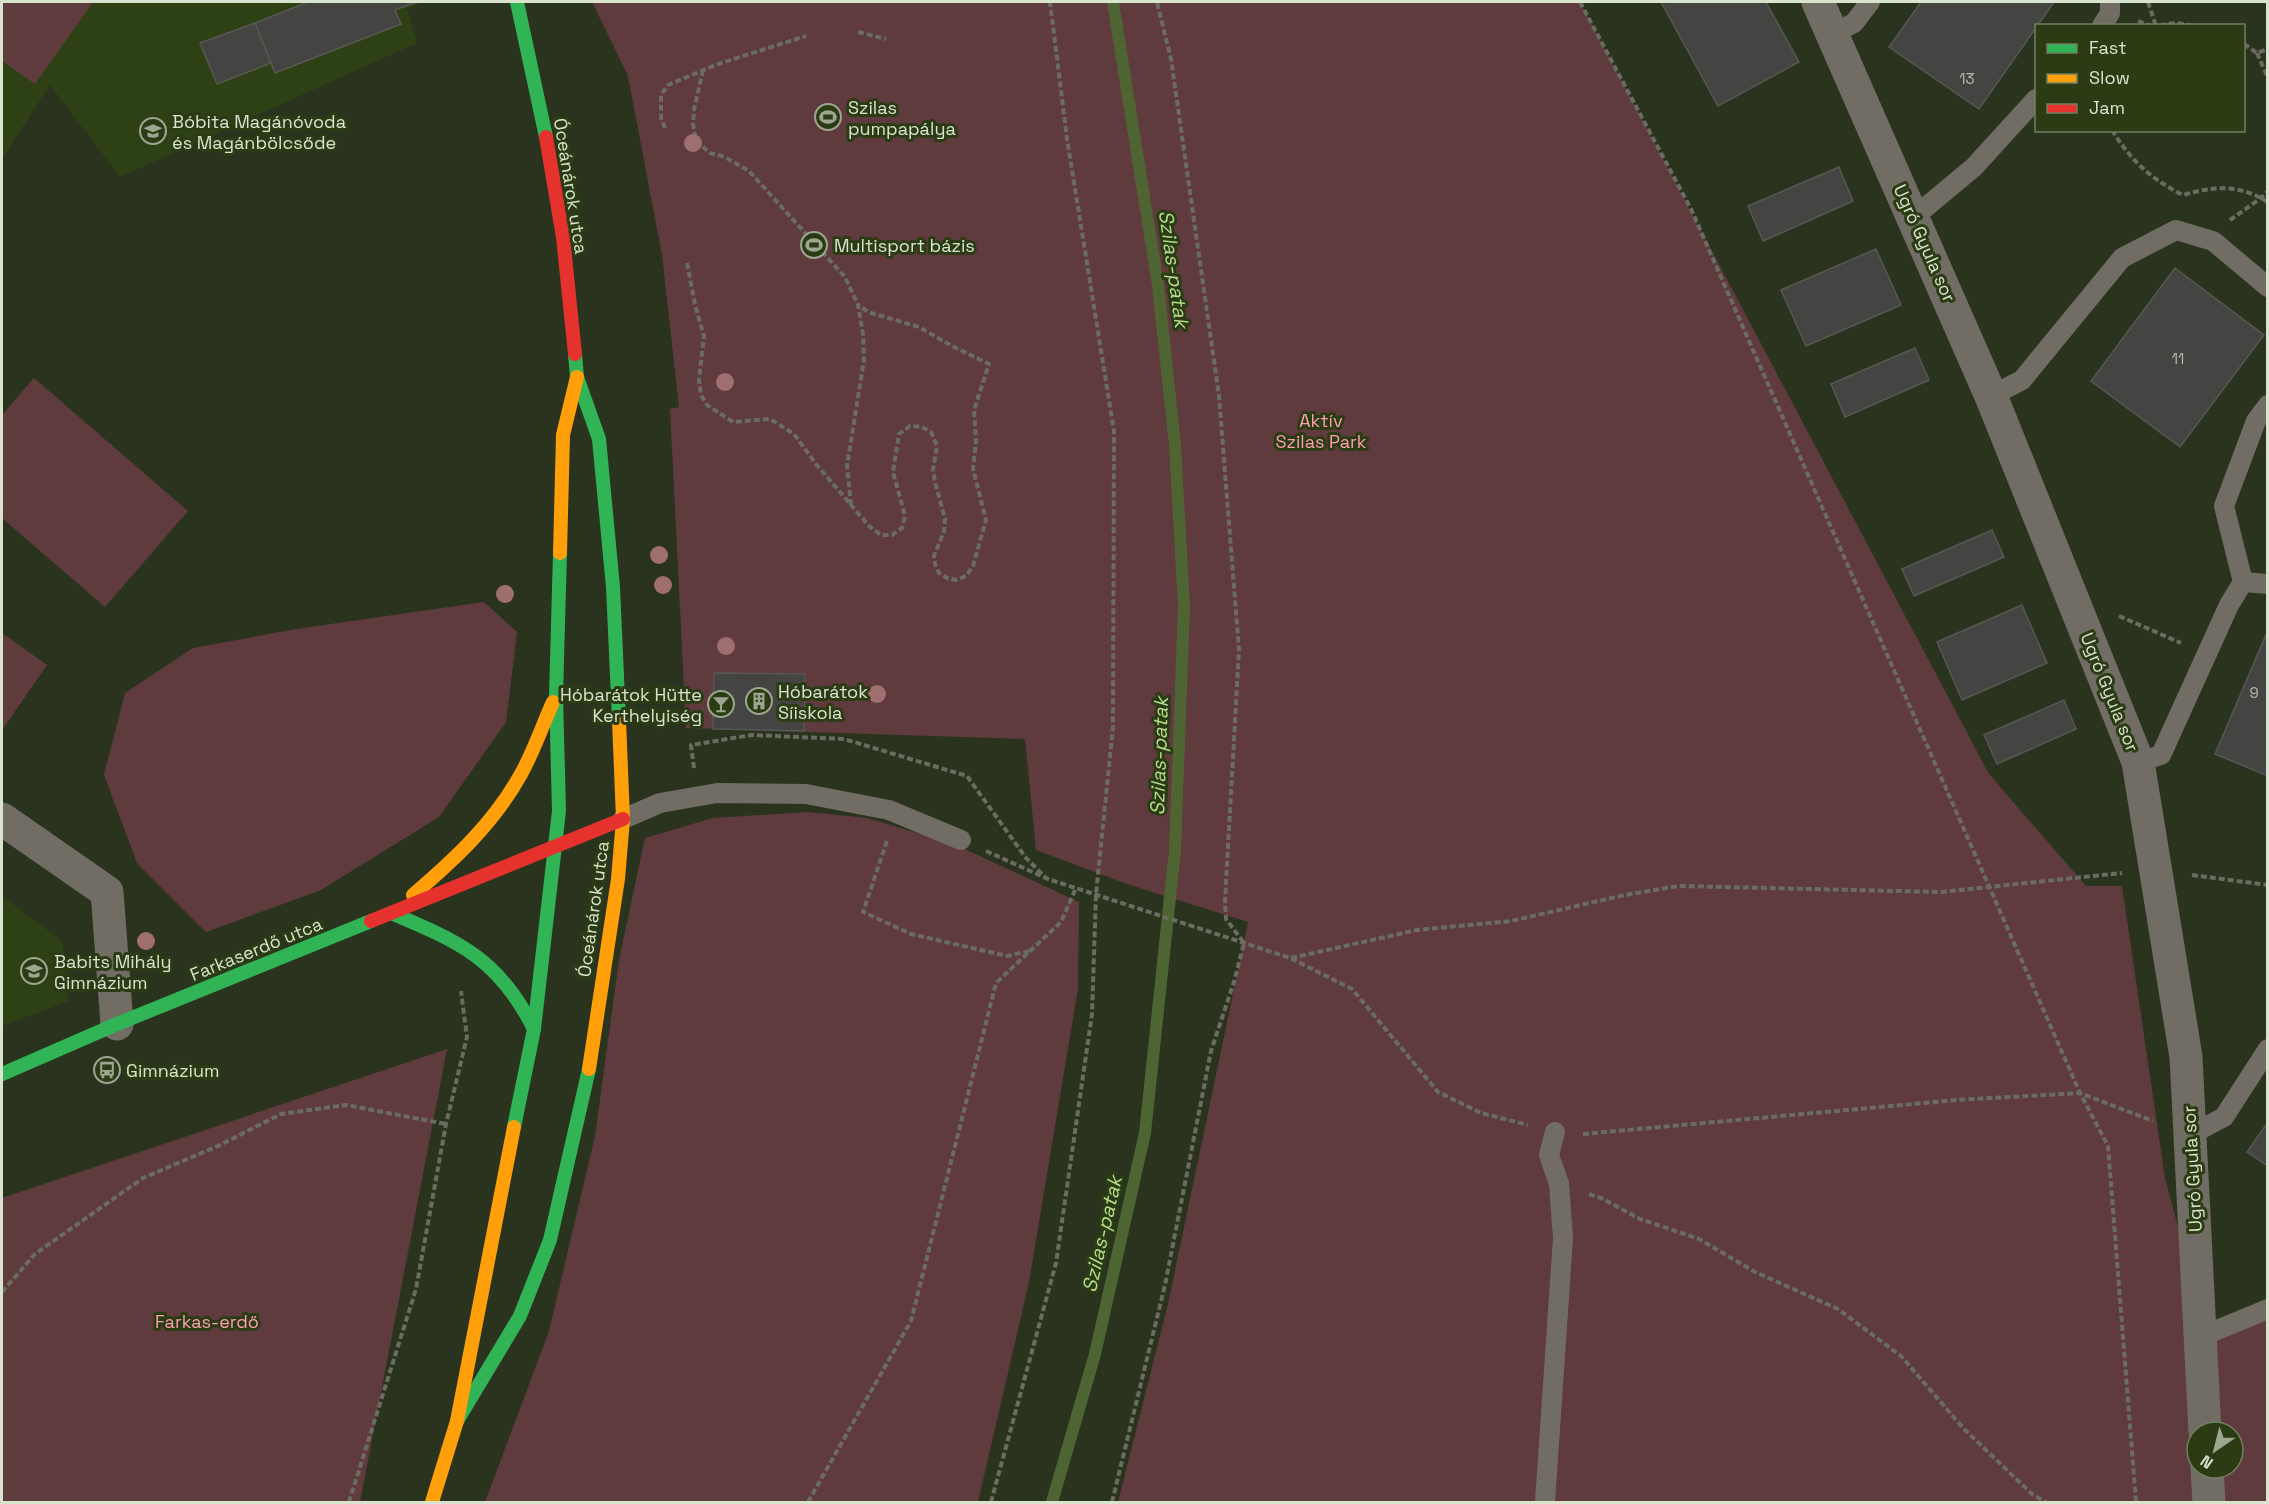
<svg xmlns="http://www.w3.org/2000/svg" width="2269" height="1504" viewBox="0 0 2269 1504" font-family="'Space Grotesk',sans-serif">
  <rect width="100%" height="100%" fill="#2a331e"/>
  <g fill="#2e4115">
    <path d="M2,2H424L407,9L417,43L120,177L50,85L2,158Z"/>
    <path d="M2,896L62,941L69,1001L2,1026Z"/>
  </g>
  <g fill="#603b3e" fill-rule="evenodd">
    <path d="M2,2H93L35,84L2,61Z"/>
    <path d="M592,2H1580L1989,774L2086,886H2122L2165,1178L2203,1321L2267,1320V1502H1118L1168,1304L1248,922L1127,884L1036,850L1025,739L686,728L670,409L679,407L662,255L628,76ZM2197,1432H2233V1468H2197Z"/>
    <path d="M34,378L188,511L105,607L2,518V415Z"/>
    <path d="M484,602L517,632L506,722L439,817L321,890L206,932L137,863L104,775L125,693L193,648L296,629Z"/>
    <path d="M2,633L47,665L2,730Z"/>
    <path d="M808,812L867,818L954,844L1079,902L1078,989L1029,1282L978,1502H485L549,1331L595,1136L619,960L645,838L713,818Z"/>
    <path d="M447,1049L360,1502H2V1198Z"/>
  </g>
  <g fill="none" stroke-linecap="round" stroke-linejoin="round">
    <path stroke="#4e6533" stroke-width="12" d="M1052,1502L1095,1354L1145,1133L1175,850L1184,606L1175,445L1158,285L1113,2"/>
  </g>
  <g fill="#444442" stroke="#575754" stroke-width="1.5">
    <path d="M308,2H417L395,10L401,24L275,73L255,23Z"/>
    <path d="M1661,2H1766L1799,62L1718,106Z"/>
    <path d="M1921,2H2054L1979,109L1889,47Z"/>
    <path d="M255,23L271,63L217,84L200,43Z"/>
    <path d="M1839,167L1853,201L1763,241L1748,206Z"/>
    <path d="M1876,249L1901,305L1806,346L1781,290Z"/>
    <path d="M2175,268L2264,335L2180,447L2091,381Z"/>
    <path d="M1915,348L1929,380L1845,417L1831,384Z"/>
    <path d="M1992,530L2004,557L1914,596L1902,569Z"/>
    <path d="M2022,605L2047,663L1962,700L1937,642Z"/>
    <path d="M2268,630V776L2215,754Z"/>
    <path d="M714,673L805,674L804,731L713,729Z"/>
    <path d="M2064,700L2076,729L1997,764L1984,735Z"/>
    <path d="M2268,1122V1166L2247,1152Z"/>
  </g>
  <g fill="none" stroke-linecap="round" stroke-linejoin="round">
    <g stroke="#6b6c61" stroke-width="4" stroke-dasharray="6 3" stroke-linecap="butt">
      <path d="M1580,2L1691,209L2080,1093L2108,1146L2136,1502"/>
      <path d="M2148,2L2156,26"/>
      <path d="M2138,21L2151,26"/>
      <path d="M2160,26C2172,21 2184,24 2196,26"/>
      <path d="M858,32L886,39"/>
      <path d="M2244,44L2257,53L2268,49"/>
      <path d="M2257,53L2268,78"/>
      <path d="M703,70L694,110L693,124L696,141L710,153L725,157L749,171L845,277L858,305L863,334L864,360L847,466L851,505"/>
      <path d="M665,128L661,118V95L668,85L718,64L806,36"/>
      <path d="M2112,130C2131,161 2151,179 2183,195C2214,186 2239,184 2268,202"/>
      <path d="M2230,220L2261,198L2268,191"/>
      <path d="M687,263L695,305L704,336L699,379L701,395L707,405L733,422L770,419L794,434L816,464L869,526L881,535H892L902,528L905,516L893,472L899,434L910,426L922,427L931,432L937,446L933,470L935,482L945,519L944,531L934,556L935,564L939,573L947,578L956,580L966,576L973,566L986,520L973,469L976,442L974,410L989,364L952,346L919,327L868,312L858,305"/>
      <path d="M2119,616L2181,643"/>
      <path d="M694,768L691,745L752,735L844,739L967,776L1026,858L1045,877"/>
      <path d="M887,841L863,912L911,934L1007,956L1030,951"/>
      <path d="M986,851L1048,879L1290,958L1352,989L1438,1092L1481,1113L1528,1125"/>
      <path d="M2192,875L2268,885"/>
      <path d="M1291,958L1417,930L1511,921L1625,895L1679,886L1941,892L2122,873"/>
      <path d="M1583,1134L1957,1100L2080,1093L2153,1121"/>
      <path d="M1589,1194L1601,1198L1640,1219L1699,1239L1755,1272L1838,1309L1901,1356L1964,1429L2033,1495L2046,1502"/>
      <path d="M2,1292L35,1254L143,1178L218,1146L281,1114L346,1105L446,1124"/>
      <path d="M349,1502L416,1289L446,1124L467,1037L461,991"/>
      <path d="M808,1502L911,1321L996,983L1061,922L1076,888"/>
      <path d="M991,1502L1056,1263L1092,1014L1096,894L1113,727L1114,431L1067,139L1050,2"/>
      <path d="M1112,1502L1165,1285L1211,1051L1234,982L1244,943L1226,919L1225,901L1239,650L1219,396L1171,59L1157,2"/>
    </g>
    <g stroke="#716d64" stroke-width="20">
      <path d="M2102,26L2110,13V2"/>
      <path d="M1832,34L1854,23L1870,2"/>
      <path d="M1914,217L1974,167L2036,99"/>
      <path d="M1991,396L2022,380L2122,258L2176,230L2213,241L2268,287"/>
      <path d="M2243,582L2224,506L2256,421L2268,405"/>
      <path d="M2138,762L2161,755L2229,605L2243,582L2268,584"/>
      <path d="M623,819L660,803L717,793L806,794L889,810L961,840"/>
      <path d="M2190,1135L2224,1117L2268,1049"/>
      <path d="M2200,1337L2268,1309"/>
      <path d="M1545,1502L1563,1238L1559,1184L1549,1155L1555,1132"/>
    </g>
    <g stroke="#716d64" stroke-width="33">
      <path d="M1818,2L1991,396L2138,762L2186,1057L2205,1432"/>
      <path d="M2,819L107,892L117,1024"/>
      <path d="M2207,1468L2209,1502"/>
    </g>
    <g stroke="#30b455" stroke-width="14">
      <path d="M517,2L546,137"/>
      <path d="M575,354L577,377L599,439L613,587L619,720"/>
      <path d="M391,913C460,942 499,959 534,1029"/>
      <path d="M2,1074L117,1024L371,921"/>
      <path d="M514,1127L534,1029L559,811L556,696L560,553"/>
      <path d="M457,1421L520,1316L550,1240L589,1069"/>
    </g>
    <g stroke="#ff9f0a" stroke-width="14">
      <path d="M560,553L563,435L577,377"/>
      <path d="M413,895C455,859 494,823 521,774C534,751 542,726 553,702"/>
      <path d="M589,1069L618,879L623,819L619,720"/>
      <path d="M432,1502L457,1421L514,1127"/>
    </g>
    <g stroke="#e5322d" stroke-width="14">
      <path d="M546,137L563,237L575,354"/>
      <path d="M371,921L623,819"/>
    </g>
  </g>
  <g fill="#9f6e6e">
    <circle cx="693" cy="143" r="9"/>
    <circle cx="725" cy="382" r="9"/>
    <circle cx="659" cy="555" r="9"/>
    <circle cx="663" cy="585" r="9"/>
    <circle cx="505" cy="594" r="9"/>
    <circle cx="726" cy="646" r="9"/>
    <circle cx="877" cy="694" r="9"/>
    <circle cx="146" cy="941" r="9"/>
  </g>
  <defs>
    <symbol id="stadium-ring" viewBox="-11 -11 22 22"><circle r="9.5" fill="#2b3c15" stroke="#9ca690" stroke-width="1.5"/><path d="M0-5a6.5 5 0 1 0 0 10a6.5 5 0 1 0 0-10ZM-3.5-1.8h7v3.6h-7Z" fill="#9ca690"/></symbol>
    <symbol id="school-ring" viewBox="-11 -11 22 22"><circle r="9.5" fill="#2b3c15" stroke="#9ca690" stroke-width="1.5"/><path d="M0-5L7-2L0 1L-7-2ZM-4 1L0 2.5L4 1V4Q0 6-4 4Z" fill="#9ca690"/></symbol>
    <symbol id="building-ring" viewBox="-11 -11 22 22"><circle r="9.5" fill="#2b3c15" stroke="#9ca690" stroke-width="1.5"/><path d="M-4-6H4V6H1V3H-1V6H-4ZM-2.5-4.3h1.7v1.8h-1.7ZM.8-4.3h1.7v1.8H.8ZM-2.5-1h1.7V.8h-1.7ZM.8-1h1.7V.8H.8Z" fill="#9ca690"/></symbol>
    <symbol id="bar-ring" viewBox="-11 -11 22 22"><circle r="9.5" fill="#2b3c15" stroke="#9ca690" stroke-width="1.5"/><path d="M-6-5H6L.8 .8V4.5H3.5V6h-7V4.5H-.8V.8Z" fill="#9ca690"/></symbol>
    <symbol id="bus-ring" viewBox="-11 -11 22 22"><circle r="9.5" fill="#2b3c15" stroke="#9ca690" stroke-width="1.5"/><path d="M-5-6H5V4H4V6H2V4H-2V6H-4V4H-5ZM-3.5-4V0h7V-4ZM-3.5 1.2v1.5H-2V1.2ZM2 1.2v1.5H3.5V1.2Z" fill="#9ca690"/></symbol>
  </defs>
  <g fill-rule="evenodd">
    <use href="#stadium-ring" x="813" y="102" width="30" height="30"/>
    <use href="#school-ring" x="138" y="116" width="30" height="30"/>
    <use href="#stadium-ring" x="799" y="230" width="30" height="30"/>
    <use href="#building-ring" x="744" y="686" width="30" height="30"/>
    <use href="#bar-ring" x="706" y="689" width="30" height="30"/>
    <use href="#school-ring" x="19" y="956" width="30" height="30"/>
    <use href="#bus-ring" x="92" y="1055" width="30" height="30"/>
  </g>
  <g text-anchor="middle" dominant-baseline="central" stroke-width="6" stroke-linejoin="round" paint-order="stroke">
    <g font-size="15" fill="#b4bcab">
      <text x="1967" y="78">13</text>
      <text x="2178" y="358">11</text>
      <text x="2254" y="692">9</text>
    </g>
    <g font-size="18" fill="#d9e4ce" stroke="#2b3c15" text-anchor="start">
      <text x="848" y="107">Szilas<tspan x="848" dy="21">pumpapálya</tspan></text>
      <text x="172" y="121">Bóbita Magánóvoda<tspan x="172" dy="21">és Magánbölcsőde</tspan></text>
      <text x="834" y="245">Multisport bázis</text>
      <text x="778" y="691">Hóbarátok<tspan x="778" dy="21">Síiskola</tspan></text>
      <text x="702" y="694" text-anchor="end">Hóbarátok Hütte<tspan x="702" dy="21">Kerthelyiség</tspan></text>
      <text x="54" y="961">Babits Mihály<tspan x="54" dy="21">Gimnázium</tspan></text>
      <text x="126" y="1070">Gimnázium</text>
    </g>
    <g font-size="18" fill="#d9e4ce" stroke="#2b3c15">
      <text transform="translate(571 186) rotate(81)">Óceánárok utca</text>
      <text transform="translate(1925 243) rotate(66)">Ugró Gyula sor</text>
      <text transform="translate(2110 692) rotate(68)">Ugró Gyula sor</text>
      <text transform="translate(593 909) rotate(-82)">Óceánárok utca</text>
      <text transform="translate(256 949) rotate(-22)">Farkaserdő utca</text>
      <text transform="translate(2192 1169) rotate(-93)">Ugró Gyula sor</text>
    </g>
    <g font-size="18" fill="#fe9faf" stroke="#2b3c15">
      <text x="1321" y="420">Aktív<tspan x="1321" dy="21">Szilas Park</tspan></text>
      <text x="207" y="1321">Farkas-erdő</text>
    </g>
    <g font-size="20" font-style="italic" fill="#b6dc8c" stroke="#2b3c15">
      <text transform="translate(1174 269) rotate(82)">Szilas-patak</text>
      <text transform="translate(1159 756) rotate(-88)">Szilas-patak</text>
      <text transform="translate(1102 1234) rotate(-77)">Szilas-patak</text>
    </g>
  </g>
  <rect width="2269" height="1504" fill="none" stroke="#d9e4ce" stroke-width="6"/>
  <rect x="2035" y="24" width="210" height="108" fill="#2b3c15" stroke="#717f5f" stroke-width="1.5"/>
  <rect x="2047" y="44" width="30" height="9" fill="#30b455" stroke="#717f5f" stroke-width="1.5"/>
  <text x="2089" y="54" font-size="18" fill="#d9e4ce">Fast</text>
  <rect x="2047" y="74" width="30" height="9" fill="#ff9f0a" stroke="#717f5f" stroke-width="1.5"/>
  <text x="2089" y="84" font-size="18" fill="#d9e4ce">Slow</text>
  <rect x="2047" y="104" width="30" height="9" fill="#e5322d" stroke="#717f5f" stroke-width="1.5"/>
  <text x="2089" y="114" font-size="18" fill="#d9e4ce">Jam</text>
  <g transform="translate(2215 1450) rotate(215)"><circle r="28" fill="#2b3c15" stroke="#717f5f" stroke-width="1.5"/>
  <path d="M0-4.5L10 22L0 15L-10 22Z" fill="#9ca690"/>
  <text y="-9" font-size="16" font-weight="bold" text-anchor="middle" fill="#d9e4ce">N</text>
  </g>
</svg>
